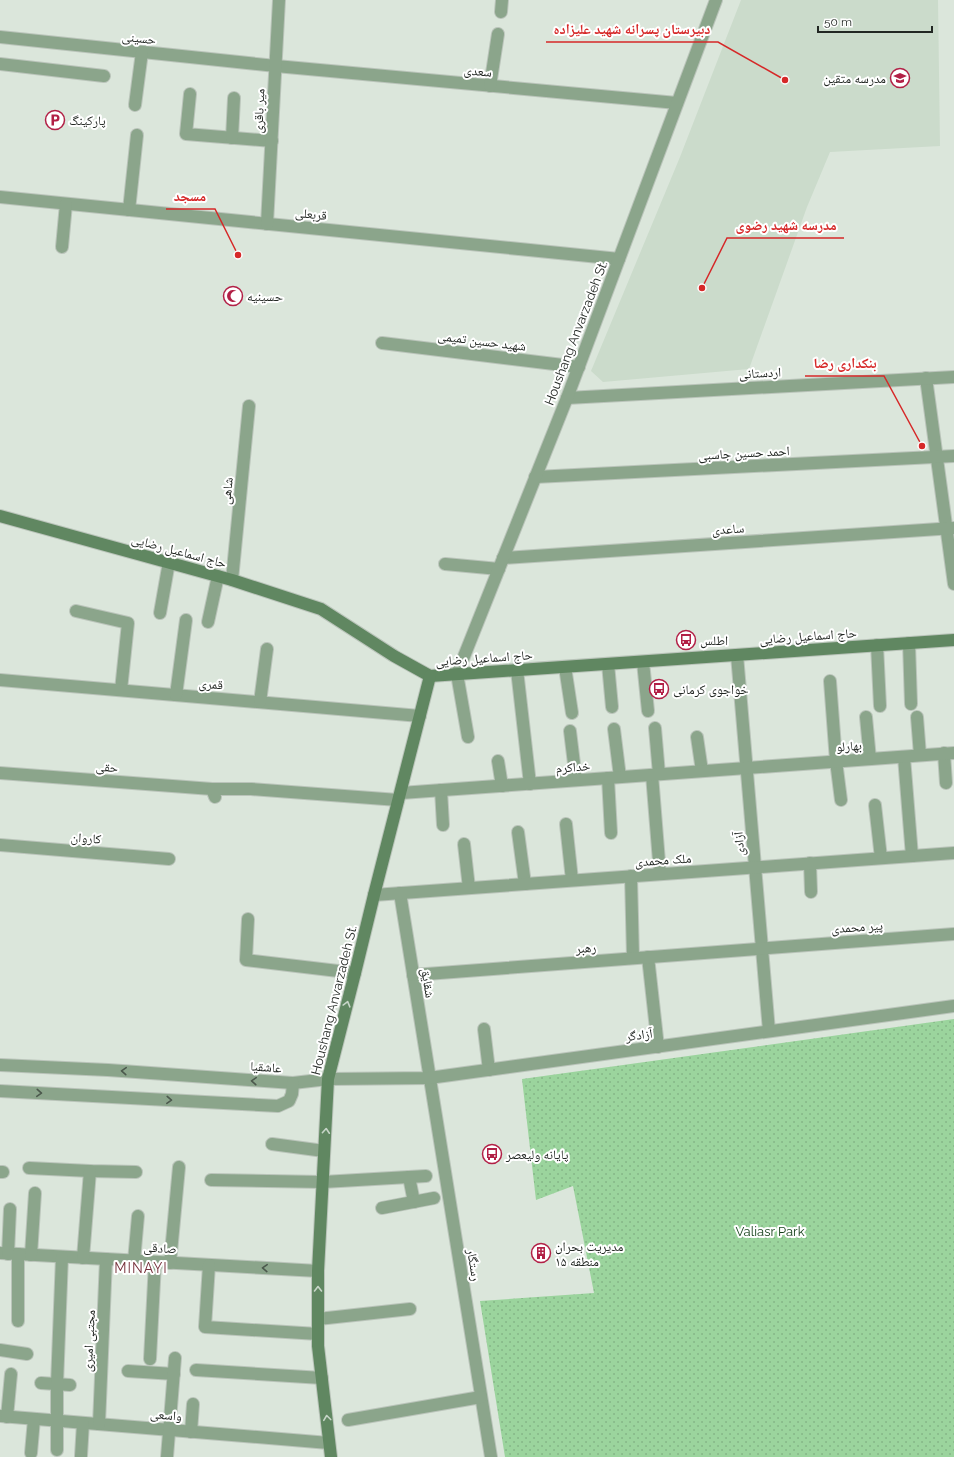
<svg xmlns="http://www.w3.org/2000/svg" width="954" height="1457" viewBox="0 0 954 1457" font-family="Raleway,'Noto Naskh Arabic',sans-serif">
  <defs>
    <pattern id="grass-dots" width="8" height="8" patternUnits="userSpaceOnUse"><rect width="8" height="8" fill="#9bd49d"/><path d="M2 2h.1M6 6h.1" fill="none" stroke="#85b687" stroke-width="1.8" stroke-linecap="round"/></pattern>
  </defs>
  <rect width="100%" height="100%" fill="#dbe6db"/>
  <path fill="#cbdbcb" d="M741,0H938L940,146L830,152L807,207L749,369L603,382L591,371L680,157Z"/>
  <path fill="url(#grass-dots)" d="M954,1019V1457H505L480,1301L594,1293L573,1186L536,1200L522,1079Z"/>
  <g fill="none" stroke-linecap="round" stroke-linejoin="round">
    <defs>
      <g id="street">
        <path d="M501,12L502,0"/>
        <path d="M0,37L276,66L677,103"/>
        <path d="M0,64L104,76"/>
        <path d="M490,86L498,34"/>
        <path d="M190,94L186,134L272,141"/>
        <path d="M135,105L142,52"/>
        <path d="M232,138L234,98"/>
        <path d="M0,197L619,259"/>
        <path d="M129,210L137,135"/>
        <path d="M267,224L279,0"/>
        <path d="M62,247L66,204"/>
        <path d="M382,343L579,367"/>
        <path d="M926,378L954,584"/>
        <path d="M567,398L954,377"/>
        <path d="M535,477L954,456"/>
        <path d="M503,558L954,528"/>
        <path d="M445,564L499,569"/>
        <path d="M232,580L249,406"/>
        <path d="M76,611L128,623L121,690"/>
        <path d="M160,613L169,562"/>
        <path d="M208,622L218,576"/>
        <path d="M909,643L911,704"/>
        <path d="M877,645L880,706"/>
        <path d="M737,655L769,1031"/>
        <path d="M643,662L648,711"/>
        <path d="M608,664L612,707"/>
        <path d="M565,667L572,713"/>
        <path d="M517,670L530,784"/>
        <path d="M0,680L420,716"/>
        <path d="M830,681L836,761L841,800"/>
        <path d="M176,695L186,620"/>
        <path d="M260,702L267,649"/>
        <path d="M866,717L870,759"/>
        <path d="M917,717L920,755"/>
        <path d="M655,728L659,774"/>
        <path d="M614,729L620,777"/>
        <path d="M570,731L576,780"/>
        <path d="M468,737L457,674L567,398L716,0"/>
        <path d="M697,737L702,771"/>
        <path d="M944,753L946,783"/>
        <path d="M904,757L912,856"/>
        <path d="M498,761L502,786"/>
        <path d="M0,773L212,789L215,797"/>
        <path d="M652,775L660,874"/>
        <path d="M608,778L611,833"/>
        <path d="M212,789H251L398,800"/>
        <path d="M441,790L443,825"/>
        <path d="M401,793L954,753"/>
        <path d="M875,805L881,858"/>
        <path d="M566,824L572,880"/>
        <path d="M518,832L525,884"/>
        <path d="M464,844L469,888"/>
        <path d="M0,845L169,859"/>
        <path d="M810,863L811,892"/>
        <path d="M631,876L633,958"/>
        <path d="M400,893L491,1457"/>
        <path d="M374,895L954,853"/>
        <path d="M248,919L246,960L355,973"/>
        <path d="M648,957L658,1047"/>
        <path d="M413,975L954,934"/>
        <path d="M484,1029L489,1070"/>
        <path d="M0,1065L108,1070L293,1083L328,1079L429,1078L954,1006"/>
        <path d="M0,1091L278,1106L289,1101L292,1094L293,1083"/>
        <path d="M272,1144L324,1151"/>
        <path d="M29,1168L90,1171L136,1172"/>
        <path d="M0,1172H3"/>
        <path d="M409,1177L414,1202"/>
        <path d="M211,1180L323,1182L426,1176"/>
        <path d="M382,1208L434,1198"/>
        <path d="M0,1253L318,1271"/>
        <path d="M8,1254L10,1209"/>
        <path d="M31,1255L35,1193"/>
        <path d="M83,1258L90,1171"/>
        <path d="M134,1261L138,1216"/>
        <path d="M170,1263L179,1167"/>
        <path d="M209,1265L205,1327L318,1334"/>
        <path d="M318,1319L410,1309"/>
        <path d="M18,1321V1254"/>
        <path d="M0,1350L27,1354"/>
        <path d="M150,1359L155,1262"/>
        <path d="M196,1370L322,1378"/>
        <path d="M128,1371L174,1374"/>
        <path d="M41,1383L70,1385"/>
        <path d="M0,1416L329,1443"/>
        <path d="M7,1417L11,1374"/>
        <path d="M348,1420L481,1397"/>
        <path d="M99,1424L106,1259"/>
        <path d="M191,1432L193,1404"/>
        <path d="M57,1450V1384L62,1257"/>
        <path d="M31,1453L34,1419"/>
        <path d="M81,1456L83,1423"/>
        <path d="M167,1457L175,1358"/>
      </g>
      <g id="secondary">
        <path d="M0,516L232,580L321,609L394,656L430,676L954,640"/>
        <path d="M331,1457L318,1346V1271L328,1079L355,973L374,895L430,676"/>
      </g>
    </defs>
    <use href="#street" stroke="#bac4ba" stroke-width="14"/>
    <use href="#secondary" stroke="#bac4ba" stroke-width="14"/>
    <use href="#street" stroke="#8ba58b" stroke-width="12"/>
    <use href="#secondary" stroke="#608761" stroke-width="12"/>
  </g>
  <defs><path id="oneway-chevron" d="M-2-3.5L2.5 0L-2 3.5" fill="none" stroke-width="1.6" stroke-linecap="round" stroke-linejoin="round"/></defs>
  <g stroke="#c7d5c8">
    <use href="#oneway-chevron" transform="translate(347 1004) rotate(-75)"/>
    <use href="#oneway-chevron" transform="translate(326 1131) rotate(-86)"/>
    <use href="#oneway-chevron" transform="translate(318 1289) rotate(-90)"/>
    <use href="#oneway-chevron" transform="translate(327 1418) rotate(-97)"/>
  </g>
  <g stroke="#4c594d">
    <use href="#oneway-chevron" transform="translate(124 1071) rotate(-176)"/>
    <use href="#oneway-chevron" transform="translate(254 1081) rotate(-176)"/>
    <use href="#oneway-chevron" transform="translate(39 1093) rotate(4)"/>
    <use href="#oneway-chevron" transform="translate(169 1100) rotate(3)"/>
    <use href="#oneway-chevron" transform="translate(265 1268) rotate(-177)"/>
  </g>
  <defs>
    <symbol id="school-ring" viewBox="-11 -11 22 22"><circle r="9.5" fill="#fff" stroke="#b22046" stroke-width="1.5"/><path d="M0-5L7-2L0 1L-7-2ZM-4 1L0 2.5L4 1V4Q0 6-4 4Z" fill="#b22046"/></symbol>
    <symbol id="parking-ring" viewBox="-11 -11 22 22"><circle r="9.5" fill="#fff" stroke="#b22046" stroke-width="1.5"/><path d="M-3.5-5.5H1a3.5 3.5 0 0 1 0 7H-1V5.5H-3.5ZM-1-3.4V-.6H.8a1.4 1.4 0 0 0 0-2.8Z" fill="#b22046"/></symbol>
    <symbol id="mosque-ring" viewBox="-11 -11 22 22"><circle r="9.5" fill="#fff" stroke="#b22046" stroke-width="1.5"/><path d="M3.5-4.9A6 6 0 1 0 3.5 4.9A5 5 0 1 1 3.5-4.9Z" fill="#b22046"/></symbol>
    <symbol id="bus-ring" viewBox="-11 -11 22 22"><circle r="9.5" fill="#fff" stroke="#b22046" stroke-width="1.5"/><path d="M-5-6H5V4H4V6H2V4H-2V6H-4V4H-5ZM-3.5-4V0h7V-4ZM-3.5 1.2v1.5H-2V1.2ZM2 1.2v1.5H3.5V1.2Z" fill="#b22046"/></symbol>
    <symbol id="building-ring" viewBox="-11 -11 22 22"><circle r="9.5" fill="#fff" stroke="#b22046" stroke-width="1.5"/><path d="M-4-6H4V6H1V3H-1V6H-4ZM-2.5-4.3h1.7v1.8h-1.7ZM.8-4.3h1.7v1.8H.8ZM-2.5-1h1.7V.8h-1.7ZM.8-1h1.7V.8H.8Z" fill="#b22046"/></symbol>
  </defs>
  <g fill-rule="evenodd">
    <use href="#school-ring" x="889" y="67" width="22" height="22"/>
    <use href="#parking-ring" x="44" y="109" width="22" height="22"/>
    <use href="#mosque-ring" x="222" y="285" width="22" height="22"/>
    <use href="#bus-ring" x="675" y="629" width="22" height="22"/>
    <use href="#bus-ring" x="648" y="678" width="22" height="22"/>
    <use href="#bus-ring" x="481" y="1143" width="22" height="22"/>
    <use href="#building-ring" x="530" y="1242" width="22" height="22"/>
  </g>
  <g text-anchor="middle" dominant-baseline="central" stroke-width="4" stroke-linejoin="round" paint-order="stroke">
    <g font-size="13" fill="#222723" stroke="#fff">
      <text transform="translate(139 38) rotate(6)">حسینی</text>
      <text transform="translate(478 71) rotate(5)">سعدی</text>
      <text transform="translate(259 111) rotate(-87)">میر باقری</text>
      <text transform="translate(311 214) rotate(6)">قربعلی</text>
      <text transform="translate(576 333) rotate(-69)">Houshang Anvarzadeh St.</text>
      <text transform="translate(482 341) rotate(7)">شهید حسین تمیمی</text>
      <text transform="translate(760 373) rotate(-3)">اردستانی</text>
      <text transform="translate(744 453) rotate(-3)">احمد حسین جاسبی</text>
      <text transform="translate(227 491) rotate(-84)">شاهی</text>
      <text transform="translate(728 529) rotate(-4)">ساعدی</text>
      <text transform="translate(179 551) rotate(15)">حاج اسماعیل رضایی</text>
      <text transform="translate(808 636) rotate(-4)">حاج اسماعیل رضایی</text>
      <text transform="translate(484 658) rotate(-4)">حاج اسماعیل رضایی</text>
      <text transform="translate(211 684) rotate(5)">قمری</text>
      <text transform="translate(849 746) rotate(-4)">بهارلو</text>
      <text transform="translate(107 767) rotate(4)">حقی</text>
      <text transform="translate(573 767) rotate(-4)">خداکرم</text>
      <text transform="translate(86 838) rotate(4)">کاروان</text>
      <text transform="translate(739 844) rotate(-95)">آزادی</text>
      <text transform="translate(663 860) rotate(-4)">ملک محمدی</text>
      <text transform="translate(857 927) rotate(-4)">پیر محمدی</text>
      <text transform="translate(586 948) rotate(-4)">رهبر</text>
      <text transform="translate(428 983) rotate(81)">شقایق</text>
      <text transform="translate(334 1000) rotate(-76)">Houshang Anvarzadeh St.</text>
      <text transform="translate(639 1035) rotate(-8)">آزادگر</text>
      <text transform="translate(266 1067) rotate(4)">عاشقیا</text>
      <text transform="translate(160 1248) rotate(3)">صادقی</text>
      <text transform="translate(474 1265) rotate(81)">رستگار</text>
      <text transform="translate(89 1341) rotate(-87)">مجتبی امیری</text>
      <text transform="translate(166 1415) rotate(5)">واسعی</text>
    </g>
    <g font-size="13" fill="#222723" stroke="#fff" text-anchor="start">
      <text x="886" y="78" text-anchor="end">مدرسه متقین</text>
      <text x="69" y="120">پارکینگ</text>
      <text x="247" y="296">حسینیه</text>
      <text x="700" y="640">اطلس</text>
      <text x="673" y="689">خواجوی کرمانی</text>
      <text x="506" y="1154">پایانه ولیعصر</text>
      <text x="555" y="1246">مدیریت بحران<tspan x="555" dy="15">منطقه ۱۵</tspan></text>
    </g>
    <g font-size="13" fill="#123e17" stroke="#fff">
      <text x="770" y="1231">Valiasr Park</text>
    </g>
    <g font-size="14" letter-spacing="1" fill="#77303b" stroke="#fff">
      <text x="141" y="1268">MINAYI</text>
    </g>
  </g>
  <path fill="none" stroke="#d62828" stroke-width="1.5" d="M785 80L718 42H546M238 255L215 209H166M702 288L727 238H844M922 446L884 376H805"/>
  <g fill="#d62828" stroke="#fff" stroke-width="1.5">
    <circle cx="785" cy="80" r="4"/>
    <circle cx="238" cy="255" r="4"/>
    <circle cx="702" cy="288" r="4"/>
    <circle cx="922" cy="446" r="4"/>
  </g>
  <g font-size="14" text-anchor="middle" font-weight="bold" fill="#d62828" stroke="#fff" stroke-width="4" stroke-linejoin="round" paint-order="stroke">
    <text x="632" y="34">دبیرستان پسرانه شهید علیزاده</text>
    <text x="190" y="201">مسجد</text>
    <text x="786" y="230">مدرسه شهید رضوی</text>
    <text x="845" y="368">بنکداری رضا</text>
  </g>
  <path d="M818 26v6h114v-6" fill="none" stroke="#222723" stroke-width="2"/>
  <text x="824" y="26" font-size="12" fill="#222723" stroke="#ffffff" stroke-width="3" paint-order="stroke">50 m</text>
</svg>
